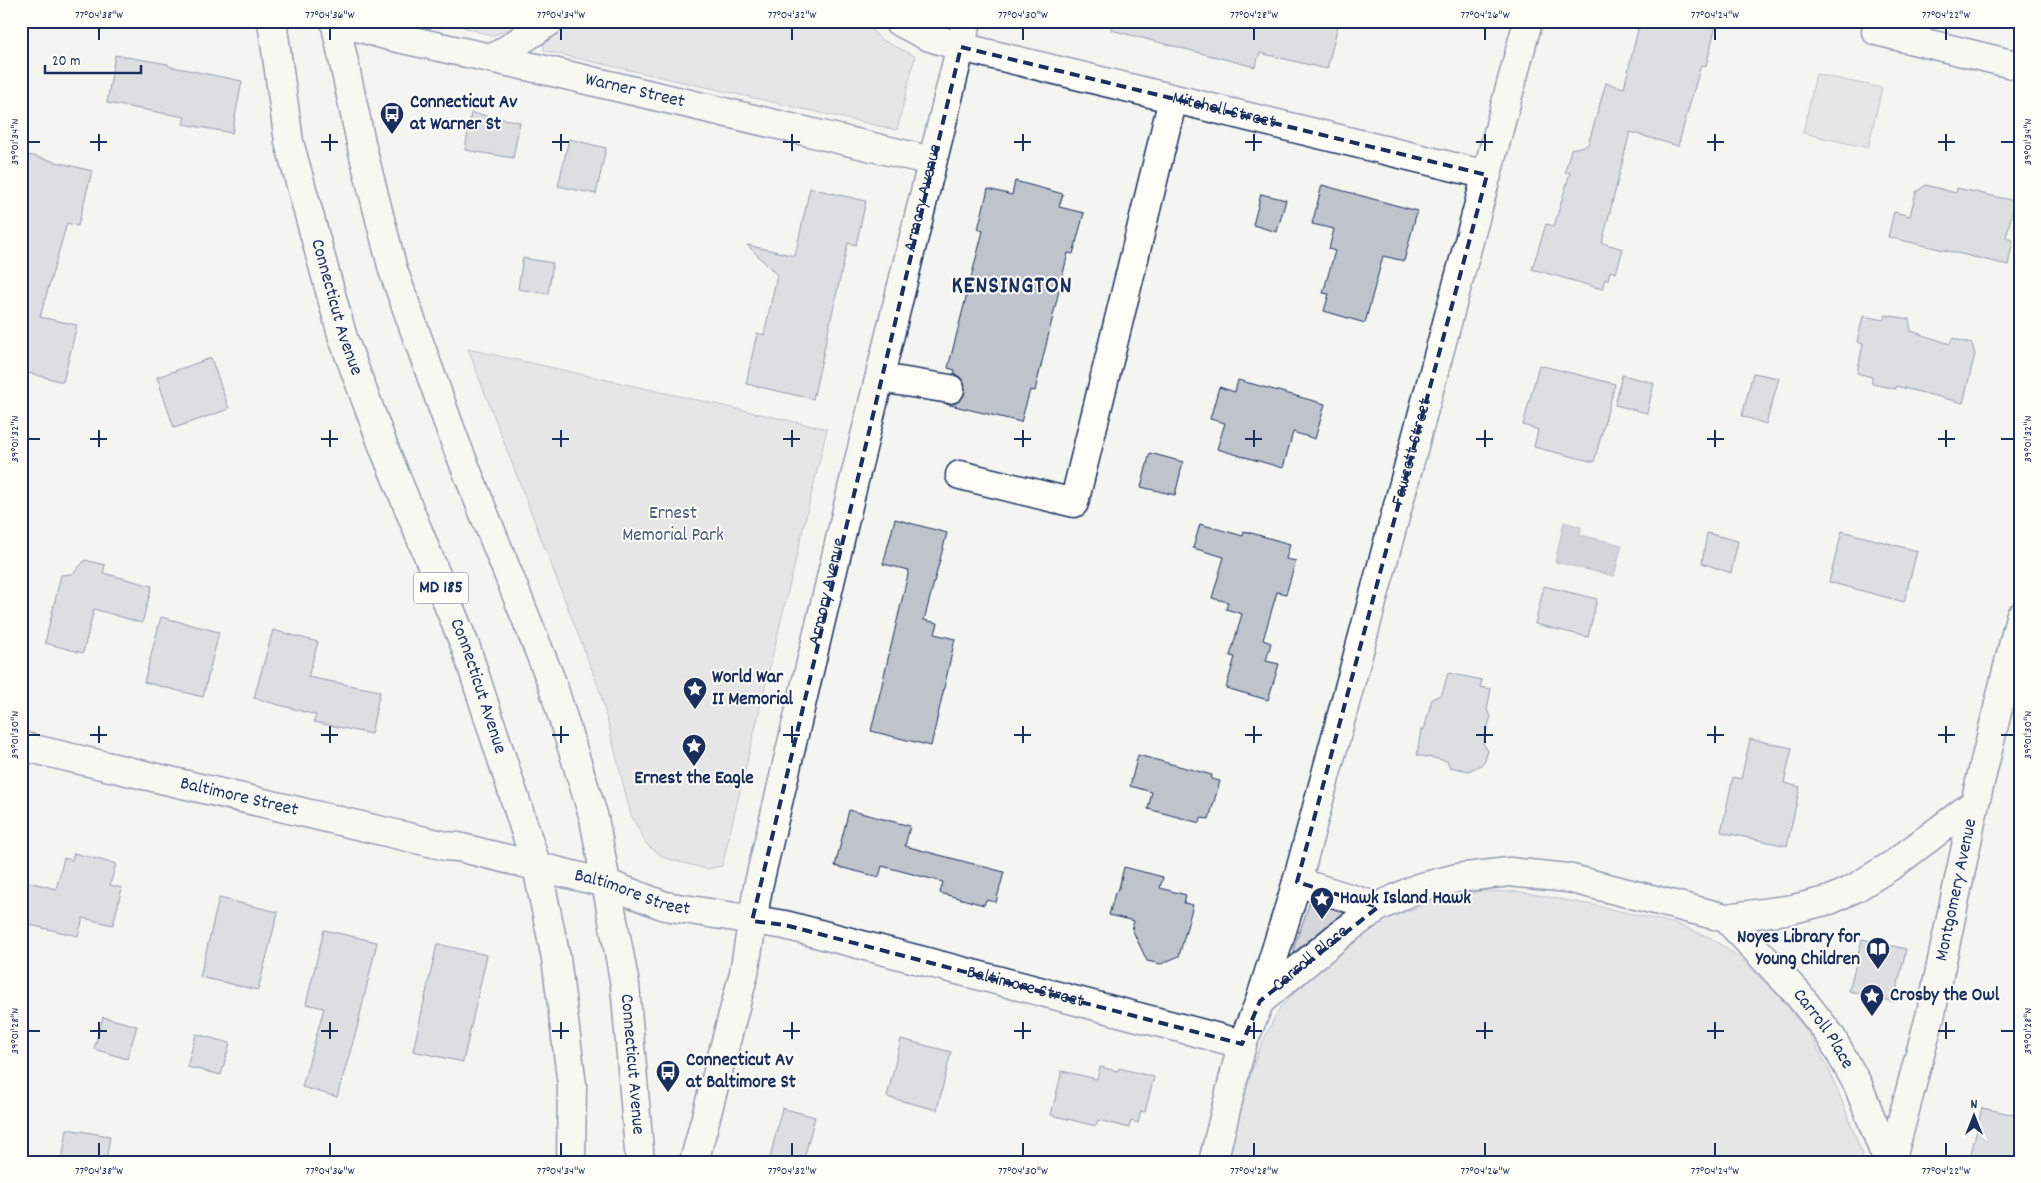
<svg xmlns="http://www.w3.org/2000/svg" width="2041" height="1183" viewBox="0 0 2041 1183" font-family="Dekko,sans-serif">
  <rect width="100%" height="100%" fill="#f4f4f1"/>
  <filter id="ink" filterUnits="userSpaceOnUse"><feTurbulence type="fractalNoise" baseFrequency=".02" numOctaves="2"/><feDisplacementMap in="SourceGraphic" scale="10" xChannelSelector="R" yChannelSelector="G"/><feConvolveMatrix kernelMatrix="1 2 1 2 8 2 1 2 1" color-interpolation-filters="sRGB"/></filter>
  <g filter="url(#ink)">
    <g fill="#d4d6db" stroke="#78829c">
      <path d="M445,21H527L492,36Z"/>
      <path d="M572,21H864L880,39L915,56L897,130L545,51L543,45Z"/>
      <path d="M1816,74L1882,88L1868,148L1803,133Z"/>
      <path d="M468,349L827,429L722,866L706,869L665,858L647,845L631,815L600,691Z"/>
      <path d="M1482,891L1521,892L1598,906L1676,924L1711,938L1739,957L1775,992L1809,1033L1830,1072L1847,1114L1862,1154L1861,1162H1228L1244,1092L1260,1047L1280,1007L1344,946L1388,918L1435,901Z"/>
      <path d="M1310,902L1344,910L1342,914L1294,952V947Z"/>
    </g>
    <path fill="#aab0bf" stroke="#717c98" d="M1564,522L1581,527L1580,535L1622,545L1614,576L1555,562Z"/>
    <g fill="#bfc3cc" stroke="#1b2f5e">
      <path d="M1113,21H1339L1327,69L1260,53L1255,67L1111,30Z"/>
      <path d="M1640,21H1717L1706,66L1701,65L1678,146L1630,132L1602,243L1623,249L1616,273L1610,271L1608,280L1605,279L1602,289L1532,269L1546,224L1554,226L1570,173L1565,172L1571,149L1588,145L1606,83L1624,88Z"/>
      <path d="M115,55L168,64V66L242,81L232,133L183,124L185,117L107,103Z"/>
      <path d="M471,113L520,122L513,158L465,150Z"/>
      <path d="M569,139L606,148L596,194L558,186Z"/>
      <path d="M29,155L92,171L78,226L67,223L40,317L77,325L63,382L21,371V185Z"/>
      <path d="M1015,181L1063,194L1059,207L1084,213L1073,254L1068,253L1035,391L1030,390L1021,422L946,404L956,403L962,398L965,392L964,383L960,377L954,374L955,370L948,368L983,231L978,229L988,189L1012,195Z"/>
      <path d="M1322,185L1417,211L1404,261L1383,256L1365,323L1324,311L1329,294L1323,293L1335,251L1329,249L1334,229L1312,224Z"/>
      <path d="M1926,185L1956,193L1957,188L2015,201L2006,238L2013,240L2008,265L1888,237L1894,212L1910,216L1916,192Z"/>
      <path d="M810,188L866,201L856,245L848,243L813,399L746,384L757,333L764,335L777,275L747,245L795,256Z"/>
      <path d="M1261,194L1286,200L1277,232L1253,225Z"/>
      <path d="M523,258L553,263L548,294L518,289Z"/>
      <path d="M1886,315L1909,319L1911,331L1950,344L1952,338L1972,344L1975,354L1963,403L1896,386V389L1872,384V377L1857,373L1863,344L1857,342L1863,316L1883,320Z"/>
      <path d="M211,358L229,409L174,428L157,377Z"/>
      <path d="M1539,365L1615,384L1594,462L1534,447L1538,430L1523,425Z"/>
      <path d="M1753,373L1779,378L1766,424L1742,416Z"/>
      <path d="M1622,375L1654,383L1647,413L1615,405Z"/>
      <path d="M1238,380L1325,404L1315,439L1293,432L1283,468L1217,449L1225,423L1210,419L1219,387L1235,392Z"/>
      <path d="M1150,453L1183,462L1175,495L1141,487Z"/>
      <path d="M895,519L947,533L924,620L938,623L935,634L955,639L931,746L871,731L909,570L883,564Z"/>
      <path d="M1200,524L1243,536L1244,531L1290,544L1286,559L1296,561L1286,594L1277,592L1263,640L1271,643L1266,661L1279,664L1268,700L1226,688L1235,657L1230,656L1242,614L1226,609L1228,602L1212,598L1224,557L1193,548Z"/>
      <path d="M1842,531L1917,551L1904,602L1829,582Z"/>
      <path d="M1707,533L1738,541L1731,573L1702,563Z"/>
      <path d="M85,560L105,565L103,573L152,586L142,623L94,609L83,653L45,643L61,575L73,574Z"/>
      <path d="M1544,586L1597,599L1588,637L1535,624Z"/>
      <path d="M161,617L219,632L203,697L144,682Z"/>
      <path d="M273,630L318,642L308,677L380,691L371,734L314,722L316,715L254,698Z"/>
      <path d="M1448,673L1482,680L1480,687L1491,689L1487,710L1491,716L1483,743L1488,751L1484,763L1469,771L1450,767L1447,761L1417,755L1421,729L1424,730L1432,699L1442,694Z"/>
      <path d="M1750,739L1792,748L1784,783L1800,787L1787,846L1721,832L1733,777L1741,779Z"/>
      <path d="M1138,755L1212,775L1211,779L1220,781L1209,819L1201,818L1200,823L1148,809L1152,792L1130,786Z"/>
      <path d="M849,810L910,826L905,846L1004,872L996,902L986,900L984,905L940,893L943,882L882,866L879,877L835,866Z"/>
      <path d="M74,853L116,864L110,885L122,888L113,925L83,918L78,936L21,923V880L56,889L64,858L72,860Z"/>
      <path d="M1124,867L1163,877L1160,888L1186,895L1184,903L1193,905L1179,956L1161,964L1147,961L1132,929L1134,921L1109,915L1115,893L1119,888Z"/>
      <path d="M219,898L278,912L258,990L200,977Z"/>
      <path d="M324,930L377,942L357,1028L337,1097L302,1087L324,1008L306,1004Z"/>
      <path d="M1862,939L1906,949L1894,1002L1849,991Z"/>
      <path d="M437,944L487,955L463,1062L413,1051Z"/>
      <path d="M103,1017L137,1026L127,1059L94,1049Z"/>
      <path d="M196,1034L230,1043L221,1075L187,1067Z"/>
      <path d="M901,1039L951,1052L937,1110L887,1097Z"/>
      <path d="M1100,1067L1118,1071L1119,1068L1154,1077L1145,1112L1141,1111L1138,1123L1131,1121L1129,1128L1098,1120L1096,1126L1051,1115L1062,1071L1097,1079Z"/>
      <path d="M782,1108L815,1117L803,1162H769Z"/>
      <path d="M1982,1108L2020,1116V1162H1969Z"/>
      <path d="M67,1129L110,1136L106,1162H62Z"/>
    </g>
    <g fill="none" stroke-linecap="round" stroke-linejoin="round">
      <defs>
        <g id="minor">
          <path id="s1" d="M337,21L389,36L536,68L932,161"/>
          <path id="s2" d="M898,21L927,36L961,47L1487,175"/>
          <path d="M1878,21L1876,31L2020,66"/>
          <path d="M494,58L550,21"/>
          <path d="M880,378L950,389"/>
          <path d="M960,475L1074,503L1173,99"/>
          <path id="s3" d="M21,746L446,846L458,847L605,883L665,906L785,925L1242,1044"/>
          <path d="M1297,882L1378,907"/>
          <path d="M1726,918L1793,909L1830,900L1855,888L1894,864L1975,803"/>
          <path id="s4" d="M1260,1001L1297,882L1528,21"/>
          <path id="s5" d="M694,1162L744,973L758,887L852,489L967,21"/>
          <path id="s6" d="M1213,1162L1242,1044L1260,1001L1342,933L1378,907L1418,888L1457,878L1509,872L1568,878L1726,918L1798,994L1830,1035L1858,1085L1888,1162"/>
          <path id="s7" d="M1891,1162L1931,1013L1975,803L2020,617"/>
        </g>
        <g id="major">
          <path id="s8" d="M272,21L289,142L343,338L384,448L466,648L537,867L556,958L572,1085L571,1162"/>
          <path id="s9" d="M335,21L363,152L393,270L454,439L552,683L594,818L625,985L640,1162"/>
        </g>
      </defs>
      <use href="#minor" stroke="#1b2f5e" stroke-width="31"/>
      <use href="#major" stroke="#1b2f5e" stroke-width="31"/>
      <use href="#minor" stroke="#fdfcf7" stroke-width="28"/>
      <use href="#major" stroke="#fdfcf7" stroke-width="28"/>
    </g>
  </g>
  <path d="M0 0H2041V1183H0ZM961,47L1487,175L1297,882L1378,907L1260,1001L1242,1044L785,925L752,921Z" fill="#f4f4f1" fill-opacity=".55" fill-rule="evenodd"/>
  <path fill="none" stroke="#1b2f5e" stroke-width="4" stroke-dasharray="10 6" stroke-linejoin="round" d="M961,47L1487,175L1297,882L1378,907L1260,1001L1242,1044L785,925L752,921Z"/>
  <path fill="none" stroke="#1b2f5e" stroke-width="2" d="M99,28V40M330,28V40M561,28V40M792,28V40M1023,28V40M1254,28V40M1485,28V40M1715,28V40M1946,28V40M99,134V151M330,134V151M561,134V151M792,134V151M1023,134V151M1254,134V151M1485,134V151M1715,134V151M1946,134V151M28,142H40M90,142H107M321,142H338M552,142H569M783,142H800M1014,142H1031M1245,142H1262M1476,142H1493M1707,142H1724M1938,142H1955M2001,142H2014M99,430V447M330,430V447M561,430V447M792,430V447M1023,430V447M1254,430V447M1485,430V447M1715,430V447M1946,430V447M28,439H40M90,439H107M321,439H338M552,439H569M783,439H800M1014,439H1031M1245,439H1262M1476,439H1493M1707,439H1724M1938,439H1955M2001,439H2014M99,726V743M330,726V743M561,726V743M792,726V743M1023,726V743M1254,726V743M1485,726V743M1715,726V743M1946,726V743M28,735H40M90,735H107M321,735H338M552,735H569M783,735H800M1014,735H1031M1245,735H1262M1476,735H1493M1707,735H1724M1938,735H1955M2001,735H2014M99,1022V1039M330,1022V1039M561,1022V1039M792,1022V1039M1023,1022V1039M1254,1022V1039M1485,1022V1039M1715,1022V1039M1946,1022V1039M28,1031H40M90,1031H107M321,1031H338M552,1031H569M783,1031H800M1014,1031H1031M1245,1031H1262M1476,1031H1493M1707,1031H1724M1938,1031H1955M2001,1031H2014M99,1143V1156M330,1143V1156M561,1143V1156M792,1143V1156M1023,1143V1156M1254,1143V1156M1485,1143V1156M1715,1143V1156M1946,1143V1156"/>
  <defs>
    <symbol id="bus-pin" viewBox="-11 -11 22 30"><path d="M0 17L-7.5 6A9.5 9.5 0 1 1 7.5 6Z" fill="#1b2f5e" stroke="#fdfcf7"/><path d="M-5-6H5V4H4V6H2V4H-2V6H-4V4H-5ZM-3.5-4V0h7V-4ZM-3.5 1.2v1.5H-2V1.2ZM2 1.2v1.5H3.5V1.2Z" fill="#fff"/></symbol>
    <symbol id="sight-pin" viewBox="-11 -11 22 30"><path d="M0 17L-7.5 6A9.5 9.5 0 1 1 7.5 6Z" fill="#1b2f5e" stroke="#fdfcf7"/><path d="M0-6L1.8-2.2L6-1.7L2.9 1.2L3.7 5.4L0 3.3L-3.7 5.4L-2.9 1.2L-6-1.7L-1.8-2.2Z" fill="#fff"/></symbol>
    <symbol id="library-pin" viewBox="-11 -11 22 30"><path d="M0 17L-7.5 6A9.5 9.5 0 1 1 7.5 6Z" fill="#1b2f5e" stroke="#fdfcf7"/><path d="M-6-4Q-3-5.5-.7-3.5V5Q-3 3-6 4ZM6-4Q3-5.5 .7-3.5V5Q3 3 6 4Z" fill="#fff"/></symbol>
  </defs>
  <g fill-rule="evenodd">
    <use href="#bus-pin" x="378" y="100" width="28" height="38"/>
    <use href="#sight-pin" x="681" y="675" width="28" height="38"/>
    <use href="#sight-pin" x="680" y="732" width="28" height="38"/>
    <use href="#sight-pin" x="1308" y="885" width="28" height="38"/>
    <use href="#library-pin" x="1864" y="935" width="28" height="38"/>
    <use href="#sight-pin" x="1858" y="982" width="28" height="38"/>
    <use href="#bus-pin" x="654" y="1058" width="28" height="38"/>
  </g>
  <g text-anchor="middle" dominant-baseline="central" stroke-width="4" stroke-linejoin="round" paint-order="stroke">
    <rect fill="#fdfcf7" stroke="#5f6c8c" stroke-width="1" x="413.5" y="572.5" width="55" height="31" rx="4"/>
    <g font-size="18" font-weight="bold" fill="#1b2f5e">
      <text x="441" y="588">MD 185</text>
    </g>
    <g font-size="19" fill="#1b2f5e" stroke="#fdfcf7">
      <text stroke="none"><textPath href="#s1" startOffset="306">Warner Street</textPath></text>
      <text stroke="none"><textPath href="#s2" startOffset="339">Mitchell Street</textPath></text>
      <text stroke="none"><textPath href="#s5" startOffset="991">Armory Avenue</textPath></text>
      <text stroke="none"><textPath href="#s8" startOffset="294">Connecticut Avenue</textPath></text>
      <text stroke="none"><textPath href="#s4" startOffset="570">Fawcett Street</textPath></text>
      <text stroke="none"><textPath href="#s5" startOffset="586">Armory Avenue</textPath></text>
      <text stroke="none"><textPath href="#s8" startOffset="699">Connecticut Avenue</textPath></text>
      <text stroke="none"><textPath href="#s3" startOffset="224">Baltimore Street</textPath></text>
      <text stroke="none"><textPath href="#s7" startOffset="280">Montgomery Avenue</textPath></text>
      <text stroke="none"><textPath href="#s3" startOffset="629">Baltimore Street</textPath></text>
      <text stroke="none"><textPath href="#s6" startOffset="234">Carroll Place</textPath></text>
      <text stroke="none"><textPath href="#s3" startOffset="1034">Baltimore Street</textPath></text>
      <text stroke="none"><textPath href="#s6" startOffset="826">Carroll Place</textPath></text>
      <text stroke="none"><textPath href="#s9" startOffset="1089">Connecticut Avenue</textPath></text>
    </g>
    <g font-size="19" font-weight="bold" fill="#1b2f5e" stroke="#fdfcf7" text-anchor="start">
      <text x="410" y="103">Connecticut Av<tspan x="410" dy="22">at Warner St</tspan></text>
      <text x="712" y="678">World War<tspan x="712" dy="22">II Memorial</tspan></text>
      <text x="694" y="779" text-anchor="middle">Ernest the Eagle</text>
      <text x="1340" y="899">Hawk Island Hawk</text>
      <text x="1860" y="938" text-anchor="end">Noyes Library for<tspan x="1860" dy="22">Young Children</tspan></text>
      <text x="1890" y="996">Crosby the Owl</text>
      <text x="686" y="1061">Connecticut Av<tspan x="686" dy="22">at Baltimore St</tspan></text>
    </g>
    <g font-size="19" fill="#49597d" stroke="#fdfcf7">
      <text x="673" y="514">Ernest<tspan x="673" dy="22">Memorial Park</tspan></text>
    </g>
    <g font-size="24" font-weight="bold" letter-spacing="1" fill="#1b2f5e" stroke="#fdfcf7">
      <text x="1012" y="287">KENSINGTON</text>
    </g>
  </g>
  <rect width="2041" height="1183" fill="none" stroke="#fdfcf7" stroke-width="55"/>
  <g transform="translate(1974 1116)" stroke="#fdfcf7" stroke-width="4" paint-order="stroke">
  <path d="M0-4L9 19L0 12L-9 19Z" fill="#1b2f5e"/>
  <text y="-8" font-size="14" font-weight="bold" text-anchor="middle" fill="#1b2f5e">N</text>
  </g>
  <path d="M45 65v8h96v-8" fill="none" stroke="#1b2f5e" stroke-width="2.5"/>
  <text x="52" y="65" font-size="15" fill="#1b2f5e" stroke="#fdfcf7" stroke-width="4" paint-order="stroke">20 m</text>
  <rect x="28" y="28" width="1986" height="1128" fill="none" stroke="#1b2f5e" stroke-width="2"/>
  <g font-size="12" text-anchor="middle" fill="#1b2f5e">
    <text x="99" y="18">77°04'38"W</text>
    <text x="330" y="18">77°04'36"W</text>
    <text x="561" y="18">77°04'34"W</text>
    <text x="792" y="18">77°04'32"W</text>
    <text x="1023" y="18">77°04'30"W</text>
    <text x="1254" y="18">77°04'28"W</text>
    <text x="1485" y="18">77°04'26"W</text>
    <text x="1715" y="18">77°04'24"W</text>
    <text x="1946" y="18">77°04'22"W</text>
    <text transform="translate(14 142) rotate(-90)" y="4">39°01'34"N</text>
    <text transform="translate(2027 142) rotate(-90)" y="4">39°01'34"N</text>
    <text transform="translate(14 439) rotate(-90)" y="4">39°01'32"N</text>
    <text transform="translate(2027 439) rotate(-90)" y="4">39°01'32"N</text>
    <text transform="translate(14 735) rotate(-90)" y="4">39°01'30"N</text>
    <text transform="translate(2027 735) rotate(-90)" y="4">39°01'30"N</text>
    <text transform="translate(14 1031) rotate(-90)" y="4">39°01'28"N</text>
    <text transform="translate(2027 1031) rotate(-90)" y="4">39°01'28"N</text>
    <text x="99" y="1174">77°04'38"W</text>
    <text x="330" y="1174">77°04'36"W</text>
    <text x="561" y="1174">77°04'34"W</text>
    <text x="792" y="1174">77°04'32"W</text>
    <text x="1023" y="1174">77°04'30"W</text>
    <text x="1254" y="1174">77°04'28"W</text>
    <text x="1485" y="1174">77°04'26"W</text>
    <text x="1715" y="1174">77°04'24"W</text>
    <text x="1946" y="1174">77°04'22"W</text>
  </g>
</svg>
